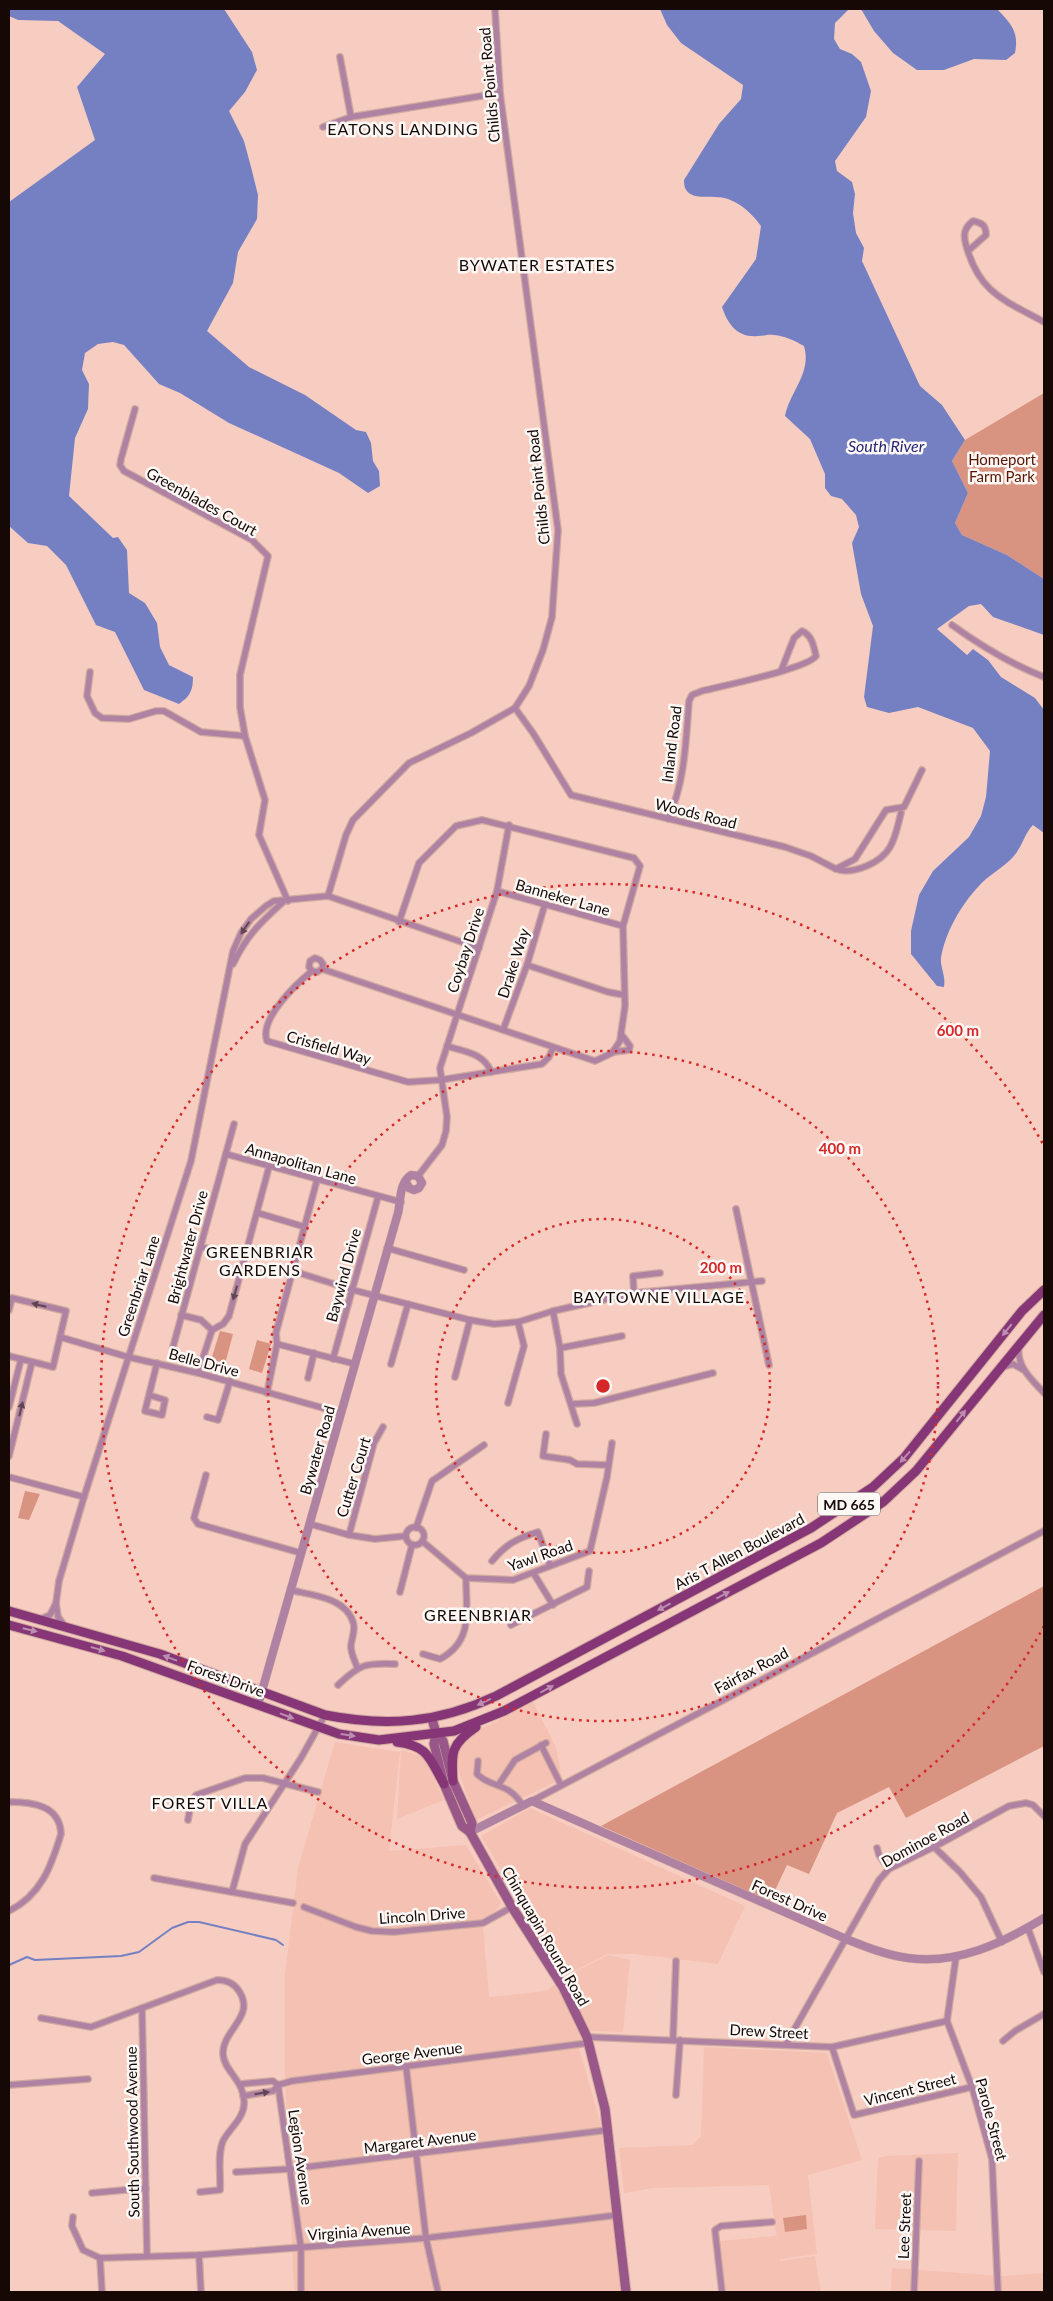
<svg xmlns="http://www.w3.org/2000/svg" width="1053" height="2301" viewBox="0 0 1053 2301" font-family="Lato,sans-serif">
  <rect width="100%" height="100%" fill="#f8cdc1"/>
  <g fill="#f4c1b3">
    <path d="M533,1702L556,1747L562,1779L476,1820L455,1762L462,1739Z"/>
    <path d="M335,1742L400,1752L389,1851L466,1845L501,1903L483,1927L489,1997L546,1991L565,1977L608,1955L630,1960L623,2032L590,2031L578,2045L600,2121L621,2292H294L285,2074V1974L298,1868Z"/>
    <path d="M401,1750L424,1757L444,1800L397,1819Z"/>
    <path d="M530,1808L745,1906L718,1964L634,1954H607L564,1976L481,1836Z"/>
    <path d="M704,2047L827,2053L862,2160L808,2175L817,2254L780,2259V2261L815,2256L821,2292H726L719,2241L776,2236L778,2247L769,2185L653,2188L624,2193L619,2148L693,2145L701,2136Z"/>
    <path d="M958,2153L956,2231L875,2229L878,2158L885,2156Z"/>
    <path d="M892,2268L1003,2276L1044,2273V2292H891Z"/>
  </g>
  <g fill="#d89381">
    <path d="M1044,393V579L1007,555L962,535L955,523L968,493L952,461L965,440Z"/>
    <path d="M220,1331L233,1334L225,1364L211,1360Z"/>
    <path d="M257,1340L271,1344L262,1373L249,1369Z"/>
    <path d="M25,1491L40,1494L29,1520L18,1518Z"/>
    <path d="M1044,1586V1746L906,1818L889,1787L837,1813L809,1874L787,1865L770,1901L601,1826Z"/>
    <path d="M806,2215L807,2229L785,2232L783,2218Z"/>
  </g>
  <g fill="#7580c3">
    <path d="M9,9H224L252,52L257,70L245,92L229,111L244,141L251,167L258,195L257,219L238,252L233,283L207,331L249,367L305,395L356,430L366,432L371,443L373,461L379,471L380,486L368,493L339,473L229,423L180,393L159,384L124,345L113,342L98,344L85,353L82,370L89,384L88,409L75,438L69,496L113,538L118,537L127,550L129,593L145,603L157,623L160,647L169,665L193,677C193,691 190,696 179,704L144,690L115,632L96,625L66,565L47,546L28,543L9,526V202L95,140L77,87L105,54L58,21L18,20L9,16Z"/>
    <path d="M660,9H853H849L835,23L834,39L840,49L852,54L861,62L871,91L866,117L835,161L837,171L852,182L855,194L853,213L856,233L864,248L862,261L920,386L942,405L965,440L952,461L968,493L955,523L962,535L1007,555L1044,579V635L993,617L981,604L969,606L937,629L967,655L973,649L988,660L1001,677L1035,698L1044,710V833L1033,825C1024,834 1023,846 1013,857C1003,868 988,875 978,887C961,905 945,933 941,958C940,967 946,976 944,987L937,986L911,954V931L919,895L933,871L969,837L981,816L986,797L990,751L973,728L918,707L889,713L867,707L864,697L873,626L861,594L852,543L859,527L856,515L842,499L831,496L825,488V474L810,439L785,416C790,391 812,373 804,346C795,341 785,336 774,335C769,334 764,336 758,336C738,338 728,325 722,307L756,259L761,226C753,215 742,204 728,199C714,193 683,205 684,180L719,124L741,99L743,85L681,43L667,25Z"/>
    <path d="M861,9L998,10C1012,25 1019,32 1015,53L1006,60L974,59L944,70H917L893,53L874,31Z"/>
  </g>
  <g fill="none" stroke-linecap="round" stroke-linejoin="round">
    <path stroke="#7580c3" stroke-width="2" d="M9,1965L27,1957L35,1960L121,1956L139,1952L172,1928L188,1922H199L276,1940L283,1945"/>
    <defs>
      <g id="minor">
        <path d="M340,57L351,117"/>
        <path d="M323,127L351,117L500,93"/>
        <path d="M968,251L986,235C986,225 982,223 973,221C964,228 963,235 966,245C979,293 1004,300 1044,322"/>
        <path d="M135,409L121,459L120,465L124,471L252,540L268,556L240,675V707L245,736L265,800L259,835L288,901"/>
        <path d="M952,625C981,646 1011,664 1044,677"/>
        <path d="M90,672L87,696L95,713L102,718L129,719L156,711H164L201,732L245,736"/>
        <path d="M515,708L533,733L571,795L785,847L811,856L836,869L855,859L886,810L904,807L922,770"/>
        <path d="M668,819C685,783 686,740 689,701L692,695L702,691C721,686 807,669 816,656C814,647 812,635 802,631L794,638L781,671"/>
        <path d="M836,869C853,875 881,863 890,847C896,837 898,824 901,813"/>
        <path d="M497,891L623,926"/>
        <path d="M328,896L346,835L353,820L409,763L471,733L515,708L529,686L543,650L552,617L558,530L500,93L495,9"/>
        <path d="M233,964C247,935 260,923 283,902"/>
        <path d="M527,965L608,992L624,995"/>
        <path d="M322,969L317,972L312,971L309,967L310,961L315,958L320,960L323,964L322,969L595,1061L612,1053L620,1041L625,1006L623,926L640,866L634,858L482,820L456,826L419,863L399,922"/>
        <path d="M312,971C296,984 259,1019 267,1041L408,1082L440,1080L542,1064L549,1057L553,1048"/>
        <path d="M503,1030L527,965L545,904"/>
        <path d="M447,1046C465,1052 484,1053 491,1072"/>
        <path d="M613,1052L629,1050L630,1046L621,1034"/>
        <path d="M226,1154L401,1202"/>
        <path d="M418,1176L442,1145L446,1131L447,1117L440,1068L497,891L509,825"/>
        <path d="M736,1209L769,1365"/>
        <path d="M258,1213L305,1227"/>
        <path d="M201,1247L245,1258"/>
        <path d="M387,1248L464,1270"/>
        <path d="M293,1271L353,1290L470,1320L494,1324L518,1322L553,1311L634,1293L762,1281"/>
        <path d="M634,1293L633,1276L660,1273"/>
        <path d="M9,1310L12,1298L66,1311L53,1367L9,1356"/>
        <path d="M553,1311L560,1348L561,1374L577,1424"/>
        <path d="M181,1315L201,1320L212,1330"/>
        <path d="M60,1337L128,1357L198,1373L341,1413"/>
        <path d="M277,1344L355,1364"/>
        <path d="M173,1347L234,1124"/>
        <path d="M1019,1347C1016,1366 1032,1380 1044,1393"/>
        <path d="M560,1348L622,1336"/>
        <path d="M333,1359L378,1197"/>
        <path d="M391,1364L408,1304"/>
        <path d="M1003,1367L1013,1364L1022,1369"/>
        <path d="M198,1373L212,1330L223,1324L229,1316L269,1167"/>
        <path d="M455,1377L470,1320"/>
        <path d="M308,1378L314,1353"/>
        <path d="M267,1393L277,1344L276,1333L317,1180"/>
        <path d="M149,1395L165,1400L162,1415L145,1411L157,1363"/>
        <path d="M508,1403L524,1346L518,1322"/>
        <path d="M572,1404L594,1403L713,1373"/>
        <path d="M9,1407L21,1359"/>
        <path d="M207,1417L218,1420L230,1381"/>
        <path d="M546,1434L543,1456L570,1460L577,1464L608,1465"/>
        <path d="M9,1456L32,1362"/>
        <path d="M206,1475L194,1518L198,1524L301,1553"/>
        <path d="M9,1477L84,1497"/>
        <path d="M310,1524L349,1535L375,1539L406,1536"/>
        <circle cx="415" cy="1536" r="9"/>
        <path d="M416,1528L432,1481L484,1445"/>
        <path d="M349,1535L374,1443L383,1427"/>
        <path d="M422,1541L466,1578L513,1580L590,1551L607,1477L612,1443"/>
        <path d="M492,1561C506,1544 518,1538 538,1532L550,1565"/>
        <path d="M534,1574L553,1605"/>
        <path d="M290,1590C311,1595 345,1597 353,1622C356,1629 352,1637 351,1645C350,1652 355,1661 357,1667"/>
        <path d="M400,1592L412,1545"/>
        <path d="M56,1603L58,1617L64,1625"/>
        <path d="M41,1619L50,1615L56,1603L59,1581L84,1497L191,1161L233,951L241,933L251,919L266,906L274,901L328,896L479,948"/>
        <path d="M511,1625L587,1587L589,1571"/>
        <path d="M423,1654L440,1659C474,1641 466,1610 466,1578"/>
        <path d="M338,1685C360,1664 365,1663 395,1664"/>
        <path d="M541,1745L561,1785"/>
        <path d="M478,1761L477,1774C492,1789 508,1781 523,1806"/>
        <path d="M499,1784L515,1760L546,1743"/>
        <path d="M532,1801L1044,1531"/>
        <path d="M9,1802C32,1802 60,1805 61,1834C51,1867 41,1895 9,1911"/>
        <path d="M188,1820L191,1802L196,1795L245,1778H263L318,1792"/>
        <path d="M934,1847L960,1872L981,1897L1002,1942"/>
        <path d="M877,1848L879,1855L889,1869"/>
        <path d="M154,1878L293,1903"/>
        <path d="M232,1892L245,1844L301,1758L325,1715"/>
        <path d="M304,1907L356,1927L372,1931L394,1932L483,1923L512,1907"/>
        <path d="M1028,1928L1044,1972"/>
        <path d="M956,1957L947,2021L972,2087L992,2159L998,2292"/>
        <path d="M142,2008L147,2255"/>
        <path d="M41,2018L91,2027L217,1980C227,1980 234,1983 239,1991C256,2017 222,2030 223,2054C224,2072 246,2081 244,2105C243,2119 229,2129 223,2141C217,2155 221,2175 220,2190L200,2192"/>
        <path d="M587,2037L832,2047L947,2021"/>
        <path d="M673,2040L676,1961"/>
        <path d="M1003,2041L1015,2031L1044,2014"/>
        <path d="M786,2044L879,1880L889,1869L934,1847L1009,1806L1026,1803L1033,1805L1044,1816"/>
        <path d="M832,2047L854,2115L972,2087"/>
        <path d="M406,2066L426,2238L438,2292"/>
        <path d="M241,2084L273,2081L278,2085L292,2081L588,2043"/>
        <path d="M9,2085L88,2079"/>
        <path d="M278,2085L301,2248V2292"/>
        <path d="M676,2095L680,2040"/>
        <path d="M243,2096L273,2091L278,2086"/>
        <path d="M236,2172L290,2169L608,2130"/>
        <path d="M92,2193L146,2188"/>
        <path d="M73,2217L72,2226L83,2250L100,2258L199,2255L426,2238L618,2215"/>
        <path d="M199,2255L201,2292"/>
        <path d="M100,2258L102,2292"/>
        <path d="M722,2292L715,2230L721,2226L772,2222"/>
        <path d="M914,2292L919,2161"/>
      </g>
      <g id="tertiary">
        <path d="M258,1705L398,1213C401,1200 399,1183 411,1175L418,1176L422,1183L419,1188L414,1190L409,1188L406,1182"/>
        <path d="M470,1832L532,1801L846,1939C866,1947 886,1955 908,1958C957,1965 1003,1943 1044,1918"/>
      </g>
      <g id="secondary">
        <path d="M432,1719L436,1733L434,1744L444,1784L462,1826L470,1832L512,1907L563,1987L587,2037L605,2109L626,2292"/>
        <path d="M436,1733L443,1741L453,1781L472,1823L470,1832"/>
      </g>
      <g id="primary">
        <path d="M9,1611L160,1654L325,1715C387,1727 439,1723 496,1696L811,1528L873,1487L904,1458L1022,1311L1044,1290"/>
        <path d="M9,1625L122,1656L339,1734L379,1740L454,1731L504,1711L821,1543L883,1502L916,1471L1044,1315"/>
        <path d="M397,1742C429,1746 429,1758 444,1784"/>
        <path d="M453,1781C451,1752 451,1744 476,1727"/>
      </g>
    </defs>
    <use href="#minor" stroke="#cfaa9f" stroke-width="8"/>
    <use href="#tertiary" stroke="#cfaa9f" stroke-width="9"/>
    <use href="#secondary" stroke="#cfaa9f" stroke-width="11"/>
    <use href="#primary" stroke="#cfaa9f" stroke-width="11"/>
    <use href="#minor" stroke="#af82a3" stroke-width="5.5"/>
    <use href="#tertiary" stroke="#af82a3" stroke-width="8"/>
    <use href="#secondary" stroke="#985689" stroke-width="9"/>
    <use href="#primary" stroke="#863576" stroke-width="9"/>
  </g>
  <defs><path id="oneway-solid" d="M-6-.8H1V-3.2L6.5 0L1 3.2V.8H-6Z" transform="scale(1.25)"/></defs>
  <g fill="#624554">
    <use href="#oneway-solid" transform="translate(245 928) rotate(124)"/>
    <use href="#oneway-solid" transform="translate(235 1293) rotate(106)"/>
    <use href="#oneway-solid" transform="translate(39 1305) rotate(-166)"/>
    <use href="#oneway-solid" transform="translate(21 1409) rotate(-76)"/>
    <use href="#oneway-solid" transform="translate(262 2093) rotate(-9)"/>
  </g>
  <g fill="#bb8db0">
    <use href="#oneway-solid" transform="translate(1007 1330) rotate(129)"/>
    <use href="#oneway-solid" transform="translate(961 1416) rotate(-52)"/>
    <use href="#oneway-solid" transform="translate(905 1457) rotate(132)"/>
    <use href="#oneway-solid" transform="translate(723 1595) rotate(-28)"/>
    <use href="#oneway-solid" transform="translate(664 1607) rotate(152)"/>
    <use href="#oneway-solid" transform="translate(30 1630) rotate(13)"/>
    <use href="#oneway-solid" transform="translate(98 1649) rotate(16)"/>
    <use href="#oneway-solid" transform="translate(170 1658) rotate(-160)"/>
    <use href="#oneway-solid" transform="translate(547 1689) rotate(-28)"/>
    <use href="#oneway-solid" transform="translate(484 1702) rotate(155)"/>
    <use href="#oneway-solid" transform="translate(287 1716) rotate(21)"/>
    <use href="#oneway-solid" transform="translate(348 1735) rotate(8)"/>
  </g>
  <g fill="none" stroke="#d62828" stroke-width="2.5" stroke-dasharray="2.5 5">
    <circle cx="603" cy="1386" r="167"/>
    <circle cx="603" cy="1386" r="335"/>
    <path d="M1044 1626A502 502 0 1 1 1044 1146"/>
  </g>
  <g text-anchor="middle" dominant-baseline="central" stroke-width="5" stroke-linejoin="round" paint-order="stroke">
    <rect fill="#fcf8f6" stroke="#5a504d" stroke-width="1" x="818" y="1492.5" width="62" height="23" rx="4"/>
    <g font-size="14" font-weight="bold" fill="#150805">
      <text x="849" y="1504">MD 665</text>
    </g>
    <g font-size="15" fill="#150805" stroke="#fcf8f6">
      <text transform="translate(489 85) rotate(-95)">Childs Point Road</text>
      <text transform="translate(538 487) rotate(-96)">Childs Point Road</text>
      <text transform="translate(202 501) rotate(29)">Greenblades Court</text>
      <text transform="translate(671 744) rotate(-83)">Inland Road</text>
      <text transform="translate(696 813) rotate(14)">Woods Road</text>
      <text transform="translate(563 897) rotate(16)">Banneker Lane</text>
      <text transform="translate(465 950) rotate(-72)">Coybay Drive</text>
      <text transform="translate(513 963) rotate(-72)">Drake Way</text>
      <text transform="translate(329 1047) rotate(16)">Crisfield Way</text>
      <text transform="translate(301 1163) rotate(16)">Annapolitan Lane</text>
      <text transform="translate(187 1247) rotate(-75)">Brightwater Drive</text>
      <text transform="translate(343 1275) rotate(-75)">Baywind Drive</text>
      <text transform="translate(138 1286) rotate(-72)">Greenbriar Lane</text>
      <text transform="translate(204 1362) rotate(15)">Belle Drive</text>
      <text transform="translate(317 1450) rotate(-74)">Bywater Road</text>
      <text transform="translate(353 1477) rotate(-73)">Cutter Court</text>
      <text transform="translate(739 1551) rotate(-28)">Aris T Allen Boulevard</text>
      <text transform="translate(540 1555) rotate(-19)">Yawl Road</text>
      <text transform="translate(751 1670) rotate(-28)">Fairfax Road</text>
      <text transform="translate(226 1678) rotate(20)">Forest Drive</text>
      <text transform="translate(925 1839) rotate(-29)">Dominoe Road</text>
      <text transform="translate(790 1900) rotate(24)">Forest Drive</text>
      <text transform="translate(422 1915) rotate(-4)">Lincoln Drive</text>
      <text transform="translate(546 1936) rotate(60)">Chinquapin Round Road</text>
      <text transform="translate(769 2031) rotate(3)">Drew Street</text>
      <text transform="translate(412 2053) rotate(-7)">George Avenue</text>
      <text transform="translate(910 2089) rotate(-14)">Vincent Street</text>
      <text transform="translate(992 2119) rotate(75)">Parole Street</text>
      <text transform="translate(132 2132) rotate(-91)">South Southwood Avenue</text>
      <text transform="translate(420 2141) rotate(-7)">Margaret Avenue</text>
      <text transform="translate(301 2157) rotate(82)">Legion Avenue</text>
      <text transform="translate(904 2226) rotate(-88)">Lee Street</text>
      <text transform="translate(359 2231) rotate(-4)">Virginia Avenue</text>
    </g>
    <g font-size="15" fill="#5b1502" stroke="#fcf8f6">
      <text x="1002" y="459">Homeport<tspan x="1002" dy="17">Farm Park</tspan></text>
    </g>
    <g font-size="16" letter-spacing="1" fill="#150805" stroke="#fcf8f6">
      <text x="403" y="128">EATONS LANDING</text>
      <text x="537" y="264">BYWATER ESTATES</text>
      <text x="260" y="1251">GREENBRIAR<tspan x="260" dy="18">GARDENS</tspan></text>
      <text x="659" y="1296">BAYTOWNE VILLAGE</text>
      <text x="478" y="1614">GREENBRIAR</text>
      <text x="210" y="1802">FOREST VILLA</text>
    </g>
    <g font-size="16" font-style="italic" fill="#262776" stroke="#fcf8f6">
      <text x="886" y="445">South River</text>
    </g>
  </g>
  <circle cx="603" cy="1386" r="8" fill="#d62828" stroke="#fcf8f6" stroke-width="2.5"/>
  <g font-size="15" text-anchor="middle" font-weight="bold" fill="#d62828" stroke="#fcf8f6" stroke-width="5" stroke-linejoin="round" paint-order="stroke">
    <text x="958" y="1036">600 m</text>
    <text x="840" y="1154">400 m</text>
    <text x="721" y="1273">200 m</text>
  </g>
  <rect width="1053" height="2301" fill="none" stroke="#150805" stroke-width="20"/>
</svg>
